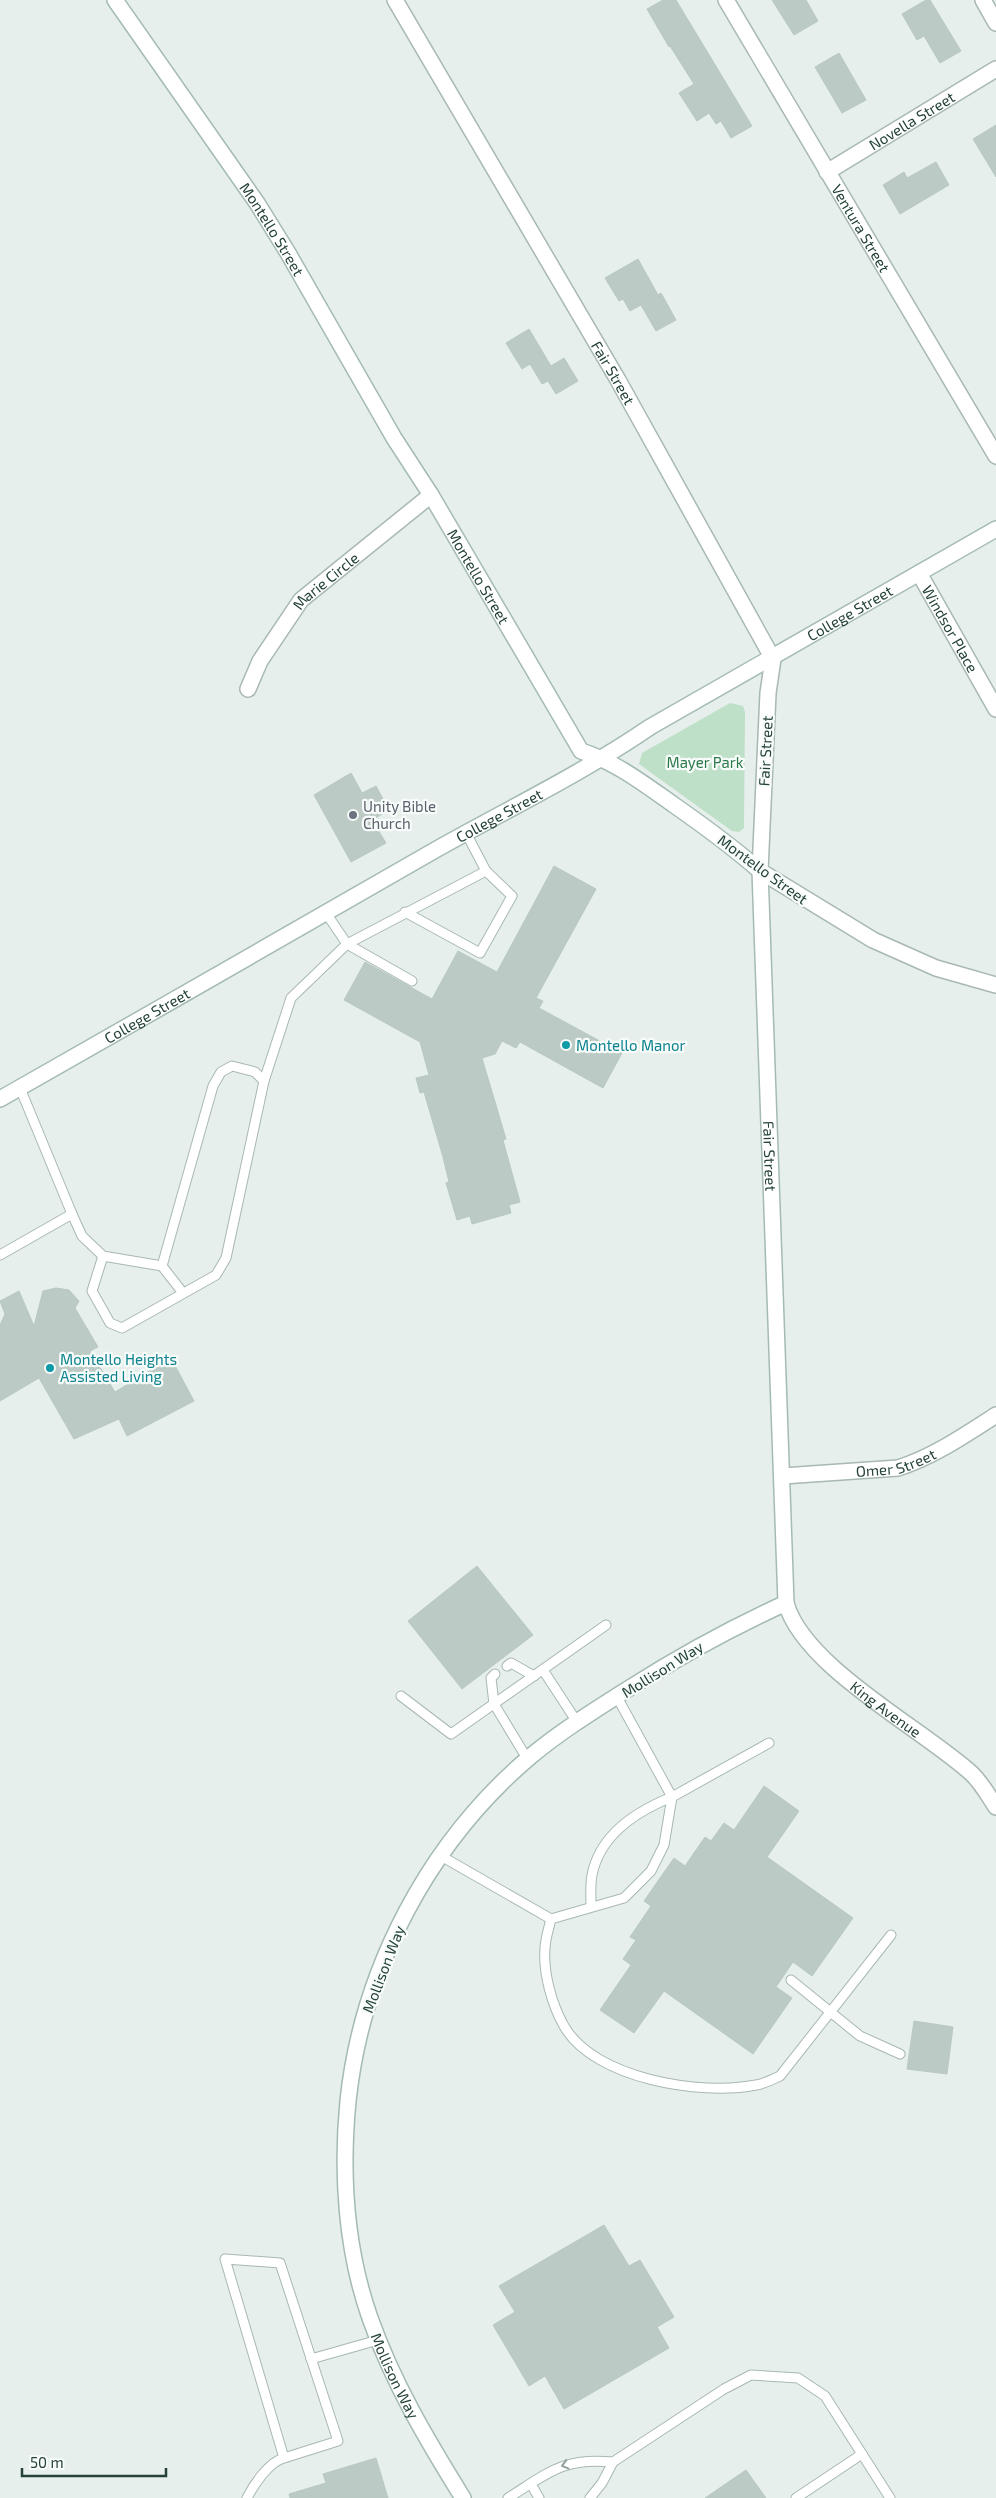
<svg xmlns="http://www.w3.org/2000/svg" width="996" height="2498" viewBox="0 0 996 2498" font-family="'Exo 2',sans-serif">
  <rect width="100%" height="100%" fill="#e6efeb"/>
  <path fill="#bfe0c8" d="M730,703L743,706L745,712L744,828L739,832L732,831L650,772L639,764L642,753Z"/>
  <g fill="#bbcac4" stroke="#b8c9c2">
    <path d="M663,0H676L752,126L731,138L721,121L716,124L709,113L697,121L679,93L694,84L670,46L669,47L647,9Z"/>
    <path d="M772,0H806L818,21L794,35Z"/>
    <path d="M926,0H930L961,51L940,63L924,36L917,40L902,14Z"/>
    <path d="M839,53L866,100L842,113L815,67Z"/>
    <path d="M996,125V177L973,139Z"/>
    <path d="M936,162L949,185L900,214L883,185L904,172L907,178Z"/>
    <path d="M638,259L658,295L661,293L676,320L656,331L641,305L630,311L623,299L619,301L605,278Z"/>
    <path d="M529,329L551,366L564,358L578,381L556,394L548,381L542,384L530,364L522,369L506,343Z"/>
    <path d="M351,773L362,793L376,786L389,810L372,820L386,843L351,862L314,795Z"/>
    <path d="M554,866L596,889L536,998L543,1001L539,1008L622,1053L603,1088L520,1042L516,1048L502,1041L495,1054L482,1058L506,1139L503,1140L520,1202L509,1205L511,1213L472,1224L470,1216L457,1220L446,1183L449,1182L443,1157L424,1092L420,1093L416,1078L429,1075L420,1042L344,1000L365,962L432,999L458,951L497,972Z"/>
    <path d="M56,1288L69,1290L79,1301L75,1308L98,1347L90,1351L115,1392L171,1358L194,1401L127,1436L119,1419L74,1439L39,1378L0,1401V1325L5,1314L0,1301L19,1291L34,1326L43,1291Z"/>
    <path d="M477,1566L533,1635L462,1689L408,1621Z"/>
    <path d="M764,1786L799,1811L767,1857L853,1918L812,1976L793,1962L776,1987L792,1998L753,2054L664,1991L634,2033L600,2010L631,1965L623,1959L636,1940L630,1937L651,1906L644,1901L674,1858L685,1866L705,1837L711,1841L724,1823L734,1830Z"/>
    <path d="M914,2021L953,2027L947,2074L907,2069Z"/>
    <path d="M604,2225L629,2266L640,2260L674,2317L657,2327L669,2348L564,2409L545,2376L529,2386L493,2325L515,2312L499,2286Z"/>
    <path d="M376,2458L388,2498H290L289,2494L326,2483L323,2474Z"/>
    <path d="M746,2470L766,2498H705Z"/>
  </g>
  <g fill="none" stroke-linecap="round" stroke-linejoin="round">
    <defs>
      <g id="lane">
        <path d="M405,912L480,953L512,896L486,871"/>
        <path d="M347,944L486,871L466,833"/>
        <path d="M347,944L412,981"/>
        <path d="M264,1081L291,998L347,944L326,913"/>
        <path d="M72,1214L82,1236L103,1256L92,1291L110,1323L122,1328L216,1275L226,1258L264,1081L255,1072L232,1066L221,1072L213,1086L162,1266L103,1256"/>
        <path d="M0,1255L72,1214L20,1088"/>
        <path d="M162,1266L183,1293"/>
        <path d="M507,1666L511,1663L534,1676"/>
        <path d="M543,1670L577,1722"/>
        <path d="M495,1674L491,1678L494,1704L528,1760"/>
        <path d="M401,1696L451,1734L606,1625"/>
        <path d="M617,1697L672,1797L769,1743"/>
        <path d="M672,1797L664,1845L651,1871L624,1898L551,1919C549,1928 545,1939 545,1949C543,1973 552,2005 564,2026C594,2079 701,2096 756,2085C764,2084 773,2079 780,2076L891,1935"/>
        <path d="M441,1856L551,1919"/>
        <path d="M591,1906C591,1896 590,1885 592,1875C600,1834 637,1811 672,1797"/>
        <path d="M791,1980L860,2036L900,2054"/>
        <path d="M311,2359L378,2340"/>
        <path d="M531,2484L539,2498"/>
        <path d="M247,2498C254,2484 269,2462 284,2458L338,2441L280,2263L225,2259L284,2458"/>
        <path d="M508,2498C548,2473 563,2457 613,2462"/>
        <path d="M590,2498L602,2483L613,2462L724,2389L751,2375L798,2378L825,2396L890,2498"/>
        <path d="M796,2498L862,2454"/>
      </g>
      <g id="street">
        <path id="s1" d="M395,0L618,380L773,659L768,693L760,871L873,940L936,968L996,985"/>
        <path id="s2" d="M726,0L996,456"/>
        <path d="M983,0L996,23"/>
        <path id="s3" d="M827,172L996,69"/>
        <path id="s4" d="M919,573L996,709"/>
        <path id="s5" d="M248,689L260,661L301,600L431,495"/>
        <path id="s6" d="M783,1476L898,1468C933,1457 965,1435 996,1415"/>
        <path id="s7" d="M786,1603C803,1666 921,1728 971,1773C981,1782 988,1795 996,1807"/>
      </g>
      <g id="secondary">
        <path id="s8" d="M115,0L257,203L288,253L394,438L431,495L581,751C616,762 644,784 674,805C704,826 733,847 760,871L786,1603C731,1628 680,1656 628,1689C595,1710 561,1731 531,1756C429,1842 362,1969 348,2101C341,2173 346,2250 370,2318C393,2383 427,2440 463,2498"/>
        <path id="s9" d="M0,1099C146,1016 291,933 437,849C508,809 583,773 650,727L996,529"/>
      </g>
    </defs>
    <use href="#lane" stroke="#a8b8b2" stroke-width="11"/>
    <use href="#street" stroke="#a8b8b2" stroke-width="18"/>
    <use href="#secondary" stroke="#a4bbb3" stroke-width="18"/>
    <use href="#lane" stroke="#fff" stroke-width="9"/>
    <use href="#street" stroke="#fff" stroke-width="15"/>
    <use href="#secondary" stroke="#fff" stroke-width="15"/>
  </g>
  <defs><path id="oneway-chevron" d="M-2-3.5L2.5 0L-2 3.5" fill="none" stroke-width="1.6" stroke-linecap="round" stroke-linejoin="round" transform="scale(1.25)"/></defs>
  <use stroke="#92a09c" href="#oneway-chevron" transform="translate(565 2465) rotate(165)"/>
  <circle fill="#6b7280" stroke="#f7fbf9" stroke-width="2" cx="353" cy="815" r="5"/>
  <g fill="#0f9aa8" stroke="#f7fbf9" stroke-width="2">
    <circle cx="566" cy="1045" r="5"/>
    <circle cx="50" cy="1368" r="5"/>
  </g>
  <g text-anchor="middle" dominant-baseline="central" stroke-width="4.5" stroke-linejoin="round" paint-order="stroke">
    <g font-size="15" fill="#24423a" stroke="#f7fbf9">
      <text stroke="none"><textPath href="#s3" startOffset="99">Novella Street</textPath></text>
      <text stroke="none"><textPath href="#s2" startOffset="265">Ventura Street</textPath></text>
      <text stroke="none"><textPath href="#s8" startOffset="278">Montello Street</textPath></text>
      <text stroke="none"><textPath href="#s1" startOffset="432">Fair Street</textPath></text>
      <text stroke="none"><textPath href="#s8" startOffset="682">Montello Street</textPath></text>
      <text stroke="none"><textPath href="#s5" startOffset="135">Marie Circle</textPath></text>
      <text stroke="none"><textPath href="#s9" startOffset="979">College Street</textPath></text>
      <text stroke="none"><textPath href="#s4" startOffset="64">Windsor Place</textPath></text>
      <text transform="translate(765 751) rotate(-87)">Fair Street</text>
      <text stroke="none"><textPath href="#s9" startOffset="574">College Street</textPath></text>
      <text transform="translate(763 869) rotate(36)">Montello Street</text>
      <text stroke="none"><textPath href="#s9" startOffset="169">College Street</textPath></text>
      <text stroke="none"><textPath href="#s8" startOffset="1386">Fair Street</textPath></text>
      <text stroke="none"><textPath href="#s6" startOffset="114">Omer Street</textPath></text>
      <text transform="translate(662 1669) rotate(-32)">Mollison Way</text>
      <text stroke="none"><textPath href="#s7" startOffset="148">King Avenue</textPath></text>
      <text transform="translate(383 1969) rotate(-69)">Mollison Way</text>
      <text stroke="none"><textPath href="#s8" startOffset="2814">Mollison Way</textPath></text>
    </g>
    <g font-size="15" fill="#2d7a4b" stroke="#f7fbf9">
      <text x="705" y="762">Mayer Park</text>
    </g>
    <g font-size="15" fill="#5b616d" stroke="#f7fbf9" text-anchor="start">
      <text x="363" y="806">Unity Bible<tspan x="363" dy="17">Church</tspan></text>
    </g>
    <g font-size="15" fill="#0d838f" stroke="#f7fbf9" text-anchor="start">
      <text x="576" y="1045">Montello Manor</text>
      <text x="60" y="1359">Montello Heights<tspan x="60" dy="17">Assisted Living</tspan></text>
    </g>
  </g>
  <path d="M22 2468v8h144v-8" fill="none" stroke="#24423a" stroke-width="2.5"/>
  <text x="30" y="2468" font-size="15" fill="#24423a" stroke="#f7fbf9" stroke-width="4" paint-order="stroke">50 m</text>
</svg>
